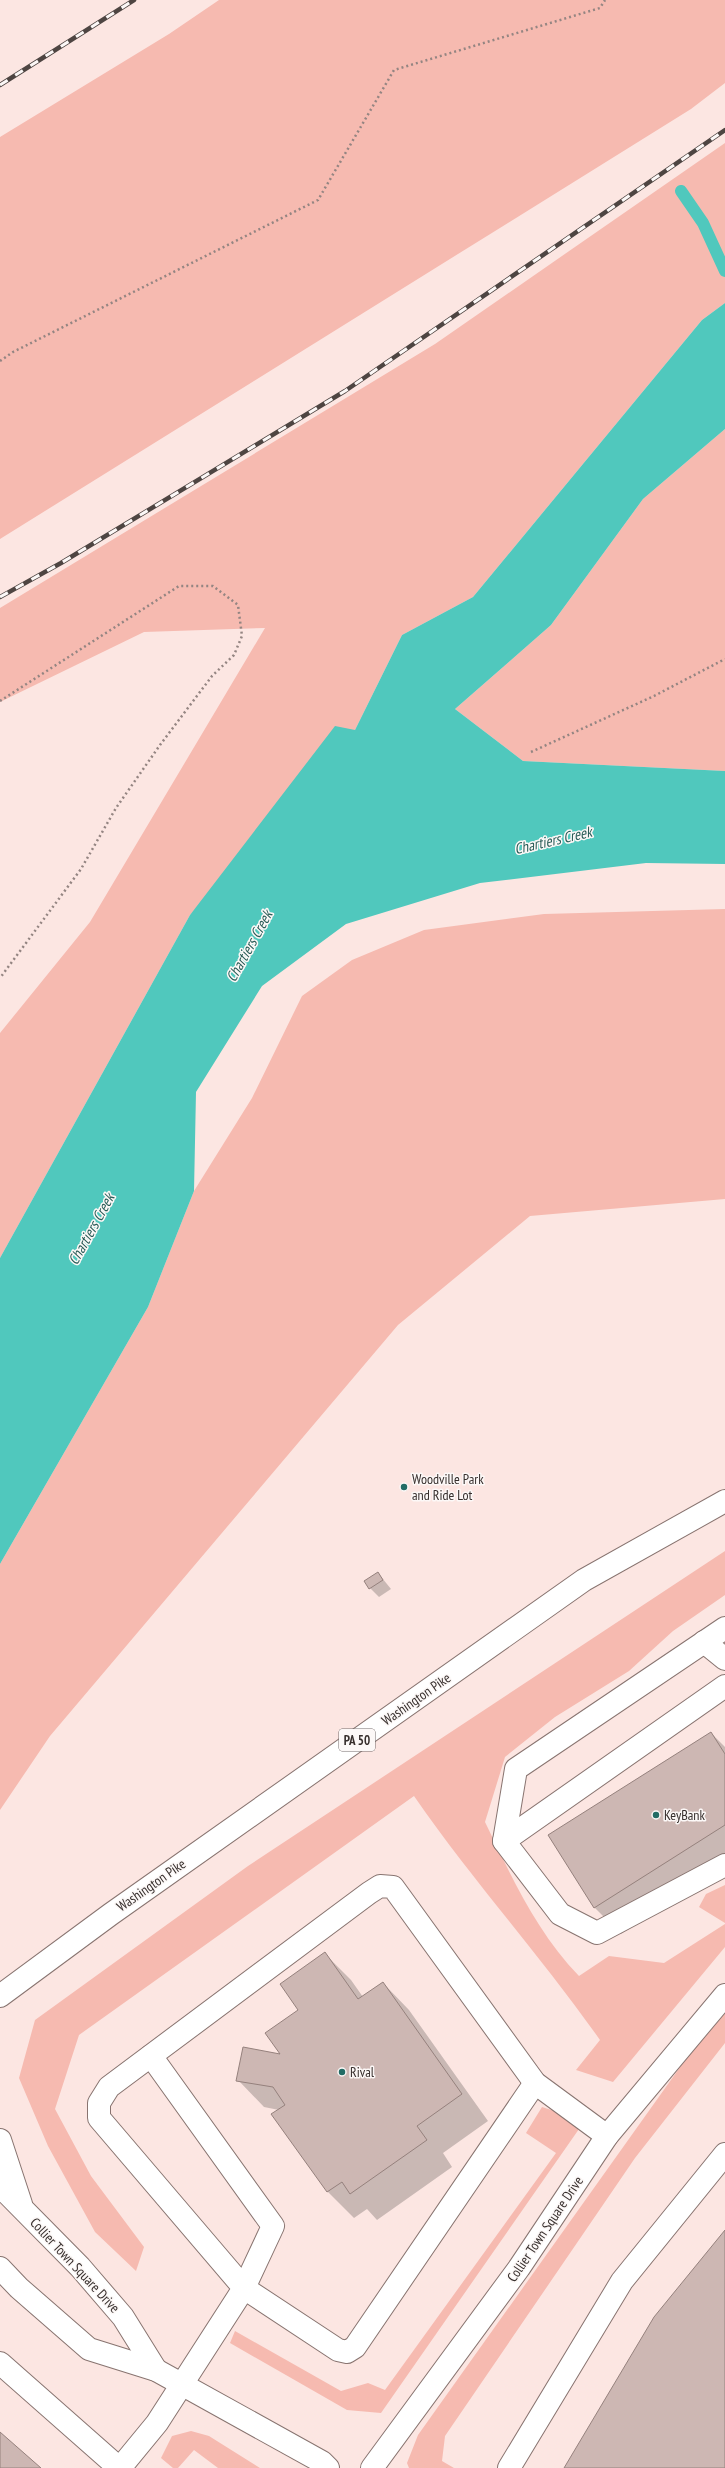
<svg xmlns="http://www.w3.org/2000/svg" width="725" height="2468" viewBox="0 0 725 2468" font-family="'PT Sans Narrow',sans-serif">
  <rect width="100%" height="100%" fill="#fce6e2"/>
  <g fill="#f6bab0">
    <path d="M219,0H725V83L691,109L0,539V137L169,34Z"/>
    <path d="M725,143V303L702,320L473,597L402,635L355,730L190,915L0,1258V1033L90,922L265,628L144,632L0,702V608L435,344Z"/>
    <path d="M725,429V771L523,761L455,709L551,625L643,499Z"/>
    <path d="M725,909V1199L530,1216L398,1325L50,1736L0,1810V1564L148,1307L194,1191L252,1098L302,996L352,960L424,930L544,914Z"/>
    <path d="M725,1551V1595L673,1631L629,1671L555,1717L505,1757L485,1822C511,1876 537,1933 579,1976L609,1956L664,1963L725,1924V1947L613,2082L576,2070L600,2040C541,1956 472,1880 414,1796L79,2035L55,2109L91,2176L144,2247L136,2271L95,2232L48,2146L19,2078L35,2020L248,1866Z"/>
    <path d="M725,1885V1923L699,1907L706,1894Z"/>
    <path d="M725,2013V2043L635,2158L445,2436L442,2461L454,2468H409L407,2463L418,2435L683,2063Z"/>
    <path d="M542,2107L564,2114L579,2129L381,2413L347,2410L230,2343L235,2331L341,2391L368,2383L385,2390L556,2153L526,2133Z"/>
    <path d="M191,2431L209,2436L260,2468H218L194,2450L178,2468H173L161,2458L172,2436Z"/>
  </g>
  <path fill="#50c8bd" d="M725,303V429L643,499L551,625L455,709L523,761L725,771V864L646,863L480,883L346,924L262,986L196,1092L194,1191L148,1307L0,1564V1258L190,915L335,726L355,730L402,635L473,597L702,320Z"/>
  <g fill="#0003">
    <path d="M378,1573L391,1589L379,1597L370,1588Z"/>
    <path d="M711,1733L725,1747V1868L621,1934L594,1907Z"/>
    <path d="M325,1954L351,1980L363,1997L383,1983L409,2010L488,2121L443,2153L452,2167L377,2220L367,2209L354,2218L328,2192L273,2114L279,2110L264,2107L238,2080L283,2056L299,2010Z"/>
  </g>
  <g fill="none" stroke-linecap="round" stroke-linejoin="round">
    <path stroke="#50c8bd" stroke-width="12" d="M681,191L703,223L725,271"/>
  </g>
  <g fill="#cdb7b3" stroke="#95817d">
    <path d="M378,1572L383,1580L369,1589L364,1581Z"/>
    <path d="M711,1732L725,1754V1825L594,1908L548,1835Z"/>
    <path d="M325,1952L358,1999L383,1982L462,2094L417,2126L427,2140L350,2194L342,2182L327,2192L271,2114L285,2105L273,2087L236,2081L243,2047L280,2054L265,2033L298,2010L280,1984Z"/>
    <path d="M725,2230V2468H564L654,2317Z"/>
    <path d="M0,2432L41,2468H0Z"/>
  </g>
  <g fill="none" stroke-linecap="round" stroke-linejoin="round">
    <defs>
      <g id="minor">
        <path d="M725,1628L516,1769L504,1841L560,1914L597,1933L725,1865"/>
        <path d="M704,1642L725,1659"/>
        <path d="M504,1841L725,1686"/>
        <path d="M151,2056L273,2226L244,2288L338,2350L347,2352L355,2347L535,2083"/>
        <path d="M0,2186L80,2267L123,2317L156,2370"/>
        <path d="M0,2268L19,2288L89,2349L156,2370L322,2462L328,2468"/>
        <path d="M0,2363L119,2468"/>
        <path d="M120,2468L157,2423L244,2288L99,2118V2103L109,2087L369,1893L380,1886L393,1887L535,2083L607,2136"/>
        <path d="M372,2468L519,2268L607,2136L725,1995"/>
        <path d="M509,2468L622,2281L725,2154"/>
      </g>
      <g id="major">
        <path d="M0,1996L111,1914L584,1580L725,1501"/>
        <path d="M0,2140L21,2204"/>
      </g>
    </defs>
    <use href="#minor" stroke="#887470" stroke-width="24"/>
    <use href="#major" stroke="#887470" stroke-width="24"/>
    <g stroke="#948582" stroke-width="2.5" stroke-dasharray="2 3" stroke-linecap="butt">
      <path d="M0,361L13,352L318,200L394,70L600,8L605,0"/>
      <path d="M0,701L179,586H213L238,605L242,636L234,655L212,676L160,745L116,808L81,869L0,978"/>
      <path d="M531,752L654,696L725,659"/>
    </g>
    <use href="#minor" stroke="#fff" stroke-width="22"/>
    <use href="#major" stroke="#fff" stroke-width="22"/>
    <defs>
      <g id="rail">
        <path d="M0,85L134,0"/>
        <path d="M0,597L61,563L345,391L725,130"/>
      </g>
    </defs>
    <use href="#rail" stroke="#4e4542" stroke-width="4.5"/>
    <use href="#rail" stroke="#fcf8f7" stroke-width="3" stroke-dasharray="9" stroke-linecap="butt"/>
  </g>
  <g fill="#226c65" stroke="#fcf8f7" stroke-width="1.5">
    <circle cx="404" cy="1487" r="4"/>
    <circle cx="656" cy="1815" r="4"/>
    <circle cx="342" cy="2072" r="4"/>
  </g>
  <g text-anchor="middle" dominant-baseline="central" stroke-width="3" stroke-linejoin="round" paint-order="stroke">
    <rect fill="#fcf8f7" stroke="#726b6a" stroke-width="1" x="339" y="1729" width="36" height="22" rx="3"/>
    <g font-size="13" font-weight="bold" fill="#372f2d">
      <text x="357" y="1740">PA 50</text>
    </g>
    <g font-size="14" fill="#372f2d" stroke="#fcf8f7" text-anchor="start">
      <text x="412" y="1479">Woodville Park<tspan x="412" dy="16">and Ride Lot</tspan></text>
      <text x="664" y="1815">KeyBank</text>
      <text x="350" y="2072">Rival</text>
    </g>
    <g font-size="14" fill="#372f2d" stroke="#fcf8f7">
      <text transform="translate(416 1699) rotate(-35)">Washington Pike</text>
      <text transform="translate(151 1885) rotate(-35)">Washington Pike</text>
      <text transform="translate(545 2229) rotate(-56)">Collier Town Square Drive</text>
      <text transform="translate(75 2265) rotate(47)">Collier Town Square Drive</text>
    </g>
    <g font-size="15" font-style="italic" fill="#2b5d58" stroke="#fcf8f7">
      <text transform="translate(553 840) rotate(-13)">Chartiers Creek</text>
      <text transform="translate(249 946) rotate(-61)">Chartiers Creek</text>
      <text transform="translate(91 1229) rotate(-61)">Chartiers Creek</text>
    </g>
  </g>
</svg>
